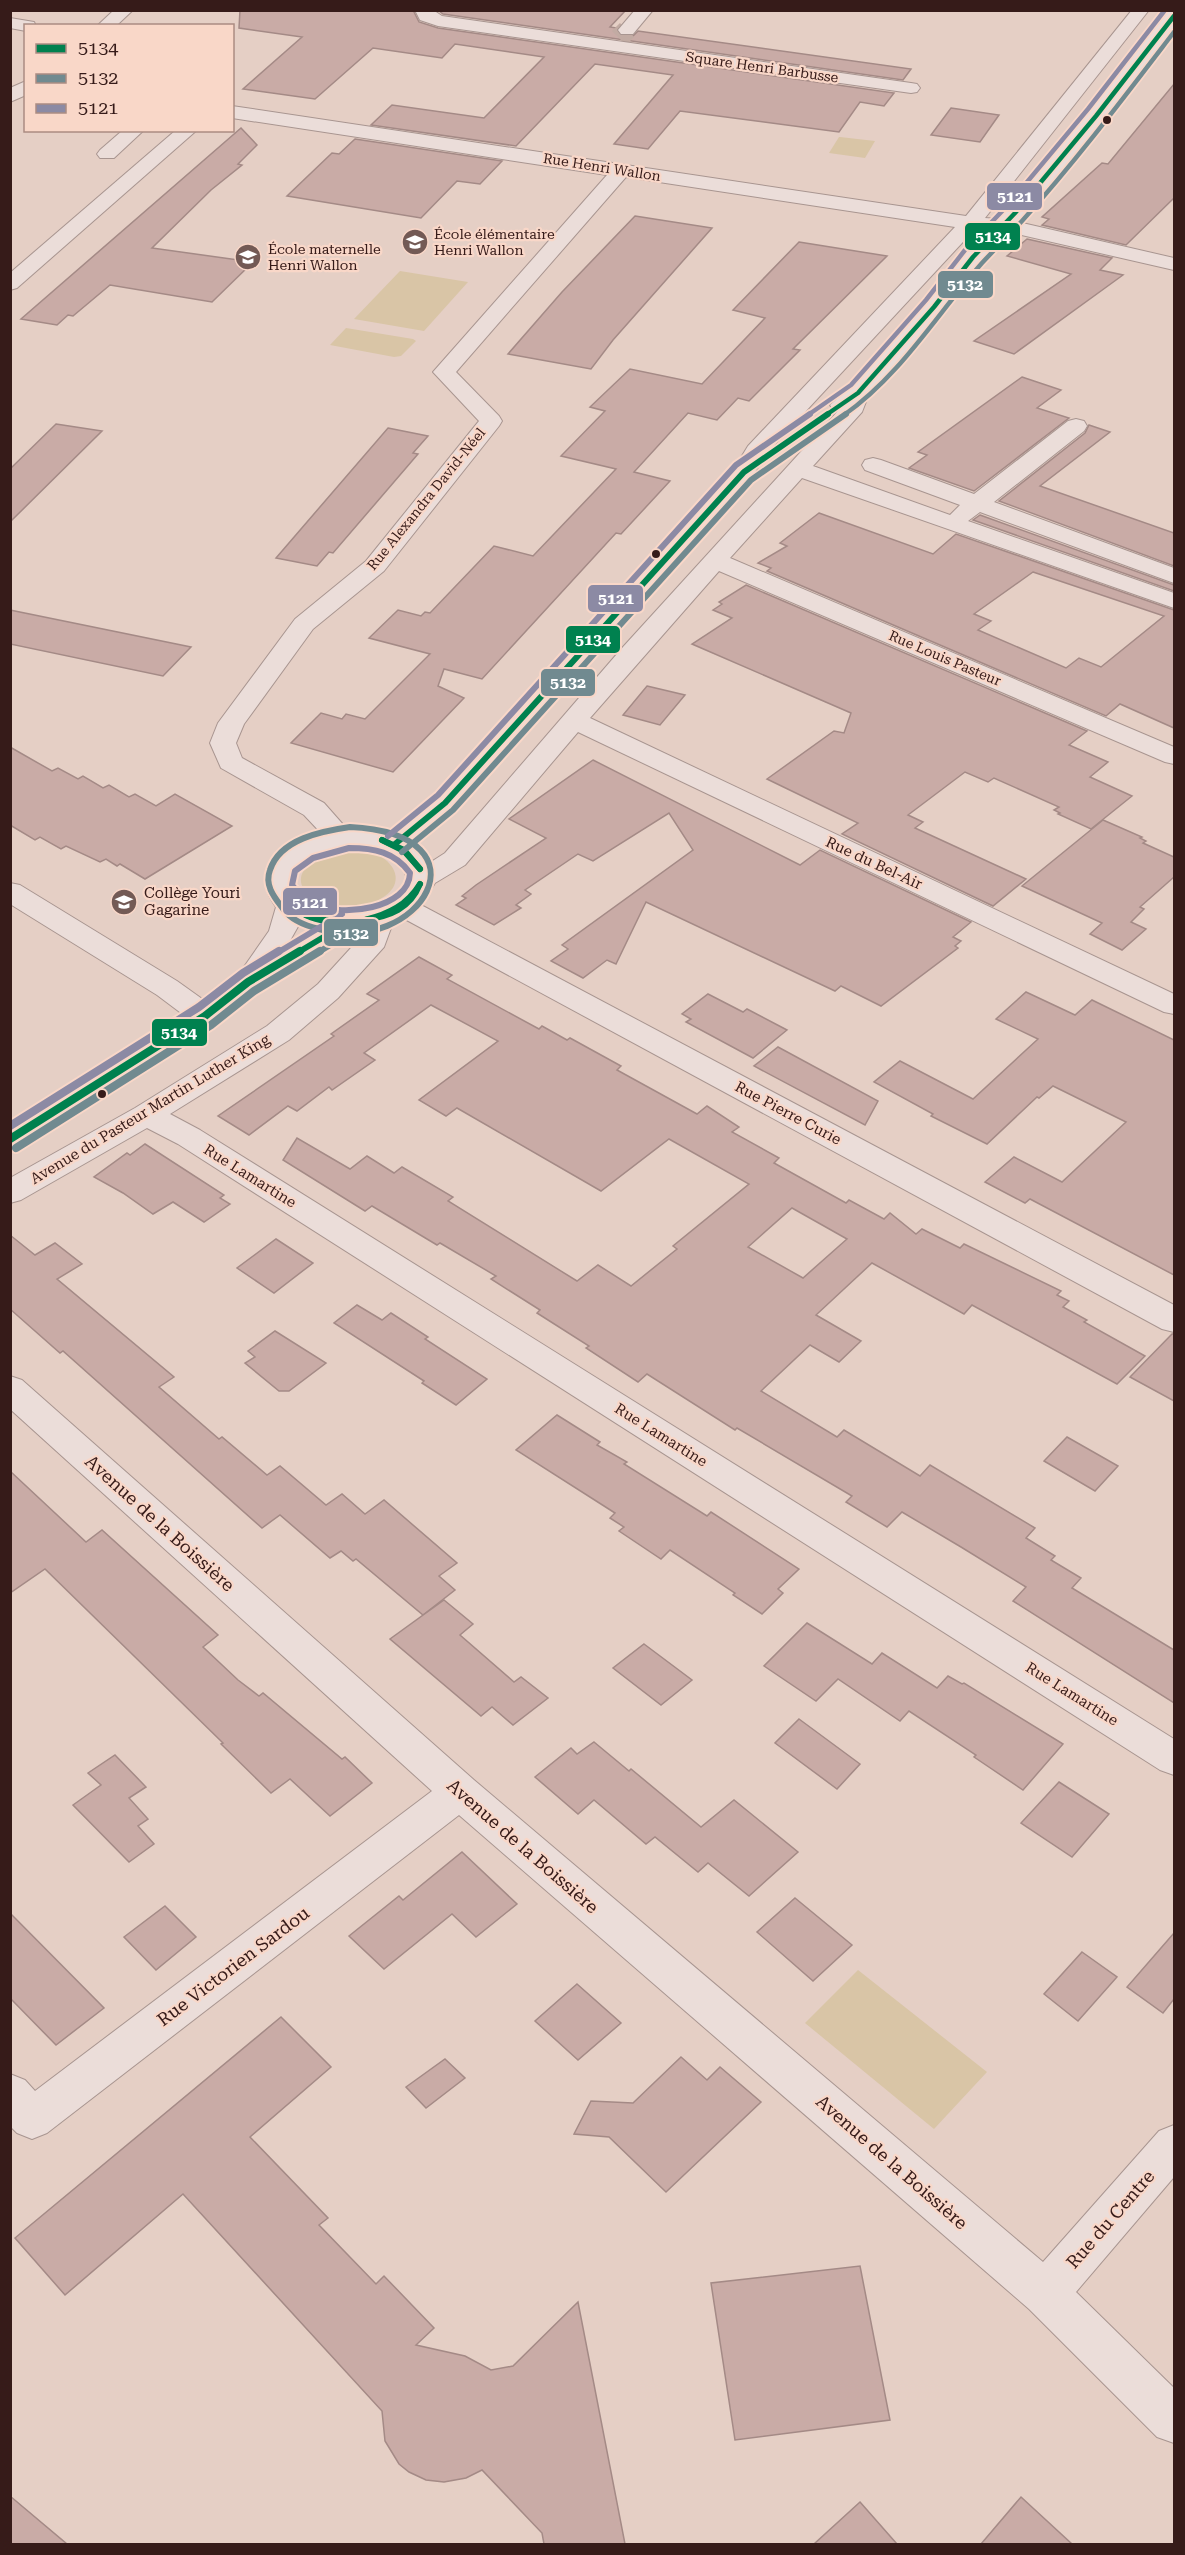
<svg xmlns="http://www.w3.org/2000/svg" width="1185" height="2555" viewBox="0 0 1185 2555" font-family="'Roboto Serif',serif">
  <rect width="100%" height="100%" fill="#e5cfc5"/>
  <g fill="#d9c5a6">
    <path d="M839,137H840L875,141L865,158L829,153Z"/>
    <path d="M400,271L468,282L424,331L354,319Z"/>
    <path d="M346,328L413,339L416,341L401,356L394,357L330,345Z"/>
    <path d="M344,851C353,851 362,851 372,853C393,859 406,881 385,896C329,936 251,869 344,851Z"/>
    <path d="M858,1970L987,2072L934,2129L805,2023Z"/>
  </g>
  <g fill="#c9aba6" stroke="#a48a86" stroke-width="1.5" fill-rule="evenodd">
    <path d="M240,10H413L419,22L438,28L894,93L884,106L860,102L839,132L680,111L648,149L614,144L673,75L595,64L516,146L371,125L392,105L484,118L544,57L455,44L442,58L373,48L315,99L243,89L302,37L239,28Z"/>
    <path d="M438,10H626L610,27L617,28L616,31L621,36H633L638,31L911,69L903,80L443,14Z"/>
    <path d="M1174,84V198L1126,245L1042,225L1049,219L1042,217L1102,163L1108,164Z"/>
    <path d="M951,108L999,115L980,142L931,135Z"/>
    <path d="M241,128L257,145L238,164L242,165L211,190L152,248L253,262L212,302L110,285L73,316L68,315L57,325L21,319Z"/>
    <path d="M355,139L502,161L480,184L457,181L421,218L287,196L332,153L339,154Z"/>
    <path d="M635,216L712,228L613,340L591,369L508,354L562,292Z"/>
    <path d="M1027,239L1112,258L1100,270L1123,275L1014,354L974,341L1071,274L1007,256Z"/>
    <path d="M799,242L887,256L793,349L800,350L749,401L738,398L717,420L688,413L634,472L670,481L621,534L616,533L482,679L444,669L438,686L464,698L393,772L291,743L321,713L342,719L346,714L365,719L430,654L369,638L398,610L421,616L425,612L430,613L494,546L533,556L616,469L561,456L605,411L590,407L630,369L702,384L765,318L733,310Z"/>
    <path d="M1022,377L1061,390L1037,408L1069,418L974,491L909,468L927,455L918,452Z"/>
    <path d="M56,424L102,431L10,522V469Z"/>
    <path d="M1089,425L1110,432L1040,486L1174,533V566L999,501L1085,433Z"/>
    <path d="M388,428L428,436L413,453L418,454L333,553L329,552L317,566L276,558Z"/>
    <path d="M819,513L933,554L956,534L1174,610V728L1120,704L1106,716L767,571L771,568L758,563L787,546L780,543ZM1033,572L1164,616L1101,667L1079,658L1066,668L978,630L991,621L974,614Z"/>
    <path d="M980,515L1174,585V591L973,520Z"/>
    <path d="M746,585L1087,731L1069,745L1108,762L1090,777L1132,796L1091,829L1058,814L1060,813L1054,810L1059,807L994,778L988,782L965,772L908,815L923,822L915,828L1026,879L993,906L842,834L858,823L767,779L834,731L844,733L851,713L692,644L732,618L713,610L722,604L719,602Z"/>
    <path d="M10,610L191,647L163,676L10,644Z"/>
    <path d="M647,686L685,695L660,725L623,715Z"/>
    <path d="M10,747L52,771L58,768L78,779L83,776L103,788L109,785L129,797L135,794L156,806L175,794L232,826L145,879L120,864L117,866L106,859L100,862L66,846L61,849L40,837L35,840L10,825Z"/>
    <path d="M593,760L800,865L820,850L971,922L953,937L961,941L955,946L958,948L881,1006L841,986L835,991L646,902L616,964L607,960L583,978L551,961L568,949L562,945L693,850L669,813L593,861L578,854L525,890L531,894L516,905L521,908L494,925L456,905L466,898L462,896L476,885L546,838L509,819Z"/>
    <path d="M1103,820L1142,837L1140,838L1146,841L1143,843L1174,857V877L1140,907L1144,909L1131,922L1146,929L1122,950L1090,934L1102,923L1022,886Z"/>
    <path d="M419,957L452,975L447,979L539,1029L542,1026L567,1040L570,1038L621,1066L617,1070L697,1114L707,1106L739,1127L732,1132L779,1158L774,1163L846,1203L849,1200L884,1219L890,1213L916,1234L922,1229L960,1248L964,1244L1061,1291L1057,1295L1069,1301L1063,1307L1087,1320L1084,1322L1145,1356L1117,1384L972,1305L964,1314L872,1263L816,1315L861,1341L839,1362L810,1345L761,1391L837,1437L844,1430L920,1476L930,1465L1035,1528L1026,1538L1055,1556L1051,1560L1081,1578L1072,1588L1174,1650V1703L1013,1601L1026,1587L961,1547L902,1512L887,1527L846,1502L852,1496L737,1428L735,1430L647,1374L638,1382L586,1348L589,1346L537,1313L540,1310L491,1279L496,1276L440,1243L437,1245L372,1206L365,1211L283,1160L297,1138L350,1169L367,1156L394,1173L402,1167L453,1197L448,1201L577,1281L598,1265L631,1286L677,1249L673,1246L749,1184L669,1139L601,1191L457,1108L446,1116L419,1100L498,1041L431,1005L364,1053L375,1060L332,1090L329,1087L297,1111L288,1106L249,1135L218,1116L334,1036L331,1034L379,1000L367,994ZM792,1208L847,1239L803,1278L748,1247Z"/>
    <path d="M1026,992L1075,1015L1092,1000L1174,1040V1275L1030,1199L1025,1203L985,1182L1014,1157L1062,1182L1126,1122L1053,1086L1039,1098L1037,1097L987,1144L931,1116L933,1114L874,1082L900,1061L973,1099L1038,1039L996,1019Z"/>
    <path d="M708,994L743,1012L747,1009L787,1030L753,1058L686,1022L691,1019L682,1014Z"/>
    <path d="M778,1047L878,1101L865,1125L754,1066Z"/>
    <path d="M145,1144L224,1195L220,1198L230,1204L204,1222L173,1202L153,1214L123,1193L94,1177L127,1153L130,1155Z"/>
    <path d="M10,1235L35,1255L55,1243L82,1264L57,1279L174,1377L159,1387L219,1439L222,1437L267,1475L280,1466L326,1505L342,1494L365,1514L384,1500L457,1563L439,1576L455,1590L423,1615L356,1559L353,1561L341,1551L330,1558L280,1515L262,1528L63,1351L60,1353L10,1309Z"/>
    <path d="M276,1239L313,1263L274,1293L237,1268Z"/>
    <path d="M357,1305L382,1320L391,1313L428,1337L425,1339L487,1379L456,1405L422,1383L424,1381L334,1323Z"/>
    <path d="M275,1331L326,1363L289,1391H279L245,1363L255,1357L248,1351Z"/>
    <path d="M1172,1334H1174V1401L1130,1377Z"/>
    <path d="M557,1415L600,1442L597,1445L627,1462L624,1464L707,1516L711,1512L799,1569L778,1589L783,1593L762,1614L733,1595L735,1593L670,1550L661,1559L619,1531L624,1527L610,1518L615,1513L516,1450Z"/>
    <path d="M1067,1437L1118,1466L1095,1491L1044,1461Z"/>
    <path d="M10,1471L86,1542L102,1530L218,1635L203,1647L238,1680L259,1696L263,1693L342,1759L345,1757L372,1783L330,1816L290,1779L271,1793L221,1744L223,1743L45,1569L10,1593Z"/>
    <path d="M444,1600L473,1624L460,1635L514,1682L521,1677L548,1698L513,1725L492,1707L481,1716L390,1639Z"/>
    <path d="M807,1623L872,1664L882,1653L937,1688L948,1676L962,1684L964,1683L1063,1744L1023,1790L974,1757L976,1755L909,1711L900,1721L838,1679L816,1701L764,1666Z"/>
    <path d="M644,1644L692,1680L661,1705L613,1668Z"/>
    <path d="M799,1719L860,1764L837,1789L775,1743Z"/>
    <path d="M594,1742L629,1771L631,1769L701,1827L734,1800L798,1852L749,1896L708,1863L698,1872L655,1837L646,1844L594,1800L578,1814L535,1777L571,1748L577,1754Z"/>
    <path d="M115,1755L146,1787L129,1798L148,1819L138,1826L154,1844L129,1862L73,1805L101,1785L88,1773Z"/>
    <path d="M1059,1782L1109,1814L1072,1857L1021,1823Z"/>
    <path d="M462,1852L517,1904L476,1937L452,1914L384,1969L349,1936L399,1896L403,1900Z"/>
    <path d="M795,1898L852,1945L813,1981L757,1932Z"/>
    <path d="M165,1906L196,1937L156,1970L124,1937Z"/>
    <path d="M10,1913L104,2008L56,2045L10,1998Z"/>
    <path d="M1174,1933V1999L1163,2013L1127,1987Z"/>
    <path d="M1082,1952L1117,1977L1078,2021L1044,1994Z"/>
    <path d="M577,1984L621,2023L578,2060L535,2021Z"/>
    <path d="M281,2017L331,2067L250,2137L328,2218L319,2225L376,2284L384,2276L434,2328L416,2345L465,2356L491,2370L513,2366L578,2302L625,2544H544L542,2533L482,2470L466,2478L444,2482L426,2480L409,2472L399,2464L385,2441L382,2411L183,2194L65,2295L15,2238Z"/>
    <path d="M681,2057L707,2080L720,2067L761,2102L666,2192L609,2137L574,2134L591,2101L633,2103Z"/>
    <path d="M445,2059L465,2078L426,2108L406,2087Z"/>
    <path d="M860,2266L890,2420L735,2440L711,2283Z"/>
    <path d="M10,2496L67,2544H10Z"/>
    <path d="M1021,2497L1072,2544H981Z"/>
    <path d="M860,2502L897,2544H814Z"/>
  </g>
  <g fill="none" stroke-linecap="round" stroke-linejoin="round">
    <path stroke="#c2aba3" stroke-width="20" stroke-dasharray="20 10" stroke-linecap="butt" d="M619,38L627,30"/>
    <defs>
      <g id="minor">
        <path d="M114,10H133L116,26H97Z"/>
        <path d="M415,10H433L442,16L911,83L917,84L920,88L917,92L911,93L438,26L420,20Z"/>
        <path d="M635,10H653L633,34H621L618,30Z"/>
        <path d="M1132,10H1149L985,218L998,219L1008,209L1089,112L1168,12L1174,11V27L1103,120L1018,222L1174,258V270L1008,232L980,261L941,311L869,394L862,412L813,466L950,515L960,505L865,470L862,465L865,460L873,458L881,460L974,494L1068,421L1076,419L1084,421L1087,426L1084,431L994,502L1174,568V583L980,512L968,521L1174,593V608L802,478L730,558L1174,747V764L1165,762L719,571L590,718L1174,994V1014L1164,1012L578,732L465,865L435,883L421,905L1174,1305V1332L1162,1329L401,917L394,920L384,947L338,998L289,1040L170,1114L200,1130L1174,1739V1775L1160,1770L178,1144L147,1128L21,1200L10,1203V1178L135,1108L267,1026L318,984L360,938L363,928L357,929L258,989L216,1023L21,1146L10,1149V1125L185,1016L157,995L10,904V883L20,885L177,981L205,1001L239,974L269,931L276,907C272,901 267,893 266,886C261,856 298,839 321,833L304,815L221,768L210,743L218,723L295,619L366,561L479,421L433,372L607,175L232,118V106L966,216ZM626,177L955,227L748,446L734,469L435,797L390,834L358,828L347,829L324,803L242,758L236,743L244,724L313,629L384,571L499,426L502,421L499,416L456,372ZM975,229L987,230L850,388L830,405L833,410L838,411L623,647L445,853L431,862L422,850L413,843L455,809L752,477L766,454ZM358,844L386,851L402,861L407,880C404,895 391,901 377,907C297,939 248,854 358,844ZM300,923L318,928L287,946Z"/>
        <path d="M10,18L34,22L36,26H26V31L10,28Z"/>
        <path d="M26,81V95L10,102V88Z"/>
        <path d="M123,130H144L114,158H100L97,154L100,150Z"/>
        <path d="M176,130H197L17,288L10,290V273Z"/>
        <path d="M10,1376L22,1380L474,1780L1043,2262L1159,2131L1174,2125V2177L1076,2292L1174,2388V2443L1157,2437L1029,2309L459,1815L47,2133L32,2139L17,2133L10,2126V2074L25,2080L35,2091L432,1791L10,1409Z"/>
      </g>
    </defs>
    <use href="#minor" stroke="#a89590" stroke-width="2"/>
    <use href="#minor" fill="#ebddd9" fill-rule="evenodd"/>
    <defs>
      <path id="bus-1-far2" d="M826,415L858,393L934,307L973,257L1015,213L1096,116L1174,16"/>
      <g id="bus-1-far1">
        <path d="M382,840L404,850L420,869"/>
        <path d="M382,840L404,851L420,869"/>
        <path d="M395,844L445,803L744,472L828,414"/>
        <path d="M286,898L306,915L334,920H365"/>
        <path d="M286,898C304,924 336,924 365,920"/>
        <path d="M365,920C389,914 407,905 420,884"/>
        <path d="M365,920C390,916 410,909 420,884"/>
        <path d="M297,953L347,923"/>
      </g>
      <path id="bus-1" d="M10,1139L205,1016L248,982L300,951"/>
      <path id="bus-2-far2" d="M844,415C900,376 937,314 982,263C995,249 1009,235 1022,221C1076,161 1125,96 1174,32"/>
      <g id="bus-2-far1">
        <path d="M350,827C494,834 421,957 319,929C307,926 292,921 284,910C275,898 264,886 270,870C280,839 322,831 350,827Z"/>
        <path d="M402,852L453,810L751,480L846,414"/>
        <path d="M317,953L352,932"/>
      </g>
      <path id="bus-2" d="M16,1148L211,1025L254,991L320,951"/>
      <path id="bus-3-far2" d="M808,415L851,385L926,300L965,250L1007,206L1088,109L1165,10"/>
      <g id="bus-3-far1">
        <path d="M388,836L438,795L736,465L810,414"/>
        <path d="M349,848C374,848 395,852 410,873C409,909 342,917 316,905C305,900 299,894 292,885L295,871L313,858Z"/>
        <path d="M277,953L342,914"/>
      </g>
      <path id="bus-3" d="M10,1126L199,1007L243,973L279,951"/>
    </defs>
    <use href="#bus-1-far2" stroke="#f9d7c8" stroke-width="8"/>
    <use href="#bus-1-far1" stroke="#f9d7c8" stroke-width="10"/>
    <use href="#bus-1" stroke="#f9d7c8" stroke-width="12"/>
    <use href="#bus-2-far2" stroke="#f9d7c8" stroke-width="8"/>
    <use href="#bus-2-far1" stroke="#f9d7c8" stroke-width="10"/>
    <use href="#bus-2" stroke="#f9d7c8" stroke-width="12"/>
    <use href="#bus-3-far2" stroke="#f9d7c8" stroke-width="8"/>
    <use href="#bus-3-far1" stroke="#f9d7c8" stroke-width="10"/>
    <use href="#bus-3" stroke="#f9d7c8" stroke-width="12"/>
    <use href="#bus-1-far2" stroke="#00814f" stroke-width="4.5"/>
    <use href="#bus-1-far1" stroke="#00814f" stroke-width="6"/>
    <use href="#bus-1" stroke="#00814f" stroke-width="8"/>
    <use href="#bus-2-far2" stroke="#718a90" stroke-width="4.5"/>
    <use href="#bus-2-far1" stroke="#718a90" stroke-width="6"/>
    <use href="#bus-2" stroke="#718a90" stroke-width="8"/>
    <use href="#bus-3-far2" stroke="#8c8aa4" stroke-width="4.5"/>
    <use href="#bus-3-far1" stroke="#8c8aa4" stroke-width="6"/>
    <use href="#bus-3" stroke="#8c8aa4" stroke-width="8"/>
  </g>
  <defs>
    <symbol id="school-disc" viewBox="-11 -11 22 22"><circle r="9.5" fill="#735a55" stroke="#f9d7c8"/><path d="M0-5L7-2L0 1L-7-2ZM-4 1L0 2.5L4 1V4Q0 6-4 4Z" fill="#fff"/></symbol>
  </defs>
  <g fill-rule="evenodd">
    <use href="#school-disc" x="400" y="227" width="30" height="30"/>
    <use href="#school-disc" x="233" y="242" width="30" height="30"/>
    <use href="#school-disc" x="109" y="887" width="30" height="30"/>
  </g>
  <g fill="#361b19" stroke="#f9d7c8" stroke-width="2">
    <circle cx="1107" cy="120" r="5"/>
    <circle cx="656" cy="554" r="5"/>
    <circle cx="102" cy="1094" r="5"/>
  </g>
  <g text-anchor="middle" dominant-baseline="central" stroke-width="4.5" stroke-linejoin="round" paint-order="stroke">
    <g font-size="14" fill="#361b19" stroke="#f9d7c8">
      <text transform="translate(762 67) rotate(8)">Square Henri Barbusse</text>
      <text transform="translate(602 167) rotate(9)">Rue Henri Wallon</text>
      <text transform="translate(426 499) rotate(-51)">Rue Alexandra David-Néel</text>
      <text transform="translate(945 658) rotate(23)">Rue Louis Pasteur</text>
    </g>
    <g font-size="14" fill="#361b19" stroke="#f9d7c8" text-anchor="start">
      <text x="434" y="234">École élémentaire<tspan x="434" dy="16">Henri Wallon</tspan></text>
      <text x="268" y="249">École maternelle<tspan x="268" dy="16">Henri Wallon</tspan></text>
    </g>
    <g font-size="15" fill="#361b19" stroke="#f9d7c8">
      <text transform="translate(874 863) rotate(25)">Rue du Bel-Air</text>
      <text transform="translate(150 1109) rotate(-31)">Avenue du Pasteur Martin Luther King</text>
      <text transform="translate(788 1113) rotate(28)">Rue Pierre Curie</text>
      <text transform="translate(250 1176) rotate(32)">Rue Lamartine</text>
      <text transform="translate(661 1435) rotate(32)">Rue Lamartine</text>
      <text transform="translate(1072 1694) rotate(32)">Rue Lamartine</text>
    </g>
    <g font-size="15" fill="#361b19" stroke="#f9d7c8" text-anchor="start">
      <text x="144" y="893">Collège Youri<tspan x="144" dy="17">Gagarine</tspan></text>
    </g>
    <g font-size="18" fill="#361b19" stroke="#f9d7c8">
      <text transform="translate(160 1523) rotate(42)">Avenue de la Boissière</text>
      <text transform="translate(523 1846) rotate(41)">Avenue de la Boissière</text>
      <text transform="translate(233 1966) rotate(-37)">Rue Victorien Sardou</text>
      <text transform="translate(892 2162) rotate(41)">Avenue de la Boissière</text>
      <text transform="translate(1110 2219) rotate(-49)">Rue du Centre</text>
    </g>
  </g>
  <g stroke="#f9d7c8" stroke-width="2">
    <rect x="986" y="182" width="57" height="29" rx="6" fill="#8c8aa4"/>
    <rect x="964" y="222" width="57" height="29" rx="6" fill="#00814f"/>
    <rect x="937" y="270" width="57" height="29" rx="6" fill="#718a90"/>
    <rect x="587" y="584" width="57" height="29" rx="6" fill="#8c8aa4"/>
    <rect x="565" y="625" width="56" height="29" rx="6" fill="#00814f"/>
    <rect x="540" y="668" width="56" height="29" rx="6" fill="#718a90"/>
    <rect x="282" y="887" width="56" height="29" rx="6" fill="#8c8aa4"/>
    <rect x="323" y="918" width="56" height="29" rx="6" fill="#718a90"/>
    <rect x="151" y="1018" width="57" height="29" rx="6" fill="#00814f"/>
  </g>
  <g font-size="16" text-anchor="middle" font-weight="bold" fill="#fff">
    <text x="1015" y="202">5121</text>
    <text x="993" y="242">5134</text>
    <text x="965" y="290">5132</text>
    <text x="616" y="604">5121</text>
    <text x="593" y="645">5134</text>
    <text x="568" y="688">5132</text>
    <text x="310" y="908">5121</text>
    <text x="351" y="939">5132</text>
    <text x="179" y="1038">5134</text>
  </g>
  <rect width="1185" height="2555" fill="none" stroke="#361b19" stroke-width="24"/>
  <rect x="24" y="24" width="210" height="108" fill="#f9d7c8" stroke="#ab8c82" stroke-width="1.5"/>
  <rect x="36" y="44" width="30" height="9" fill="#00814f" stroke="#ab8c82" stroke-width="1.5"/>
  <text x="78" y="54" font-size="18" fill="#361b19">5134</text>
  <rect x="36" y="74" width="30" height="9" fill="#718a90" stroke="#ab8c82" stroke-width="1.5"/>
  <text x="78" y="84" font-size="18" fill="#361b19">5132</text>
  <rect x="36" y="104" width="30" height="9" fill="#8c8aa4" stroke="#ab8c82" stroke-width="1.5"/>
  <text x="78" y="114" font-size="18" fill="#361b19">5121</text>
</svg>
